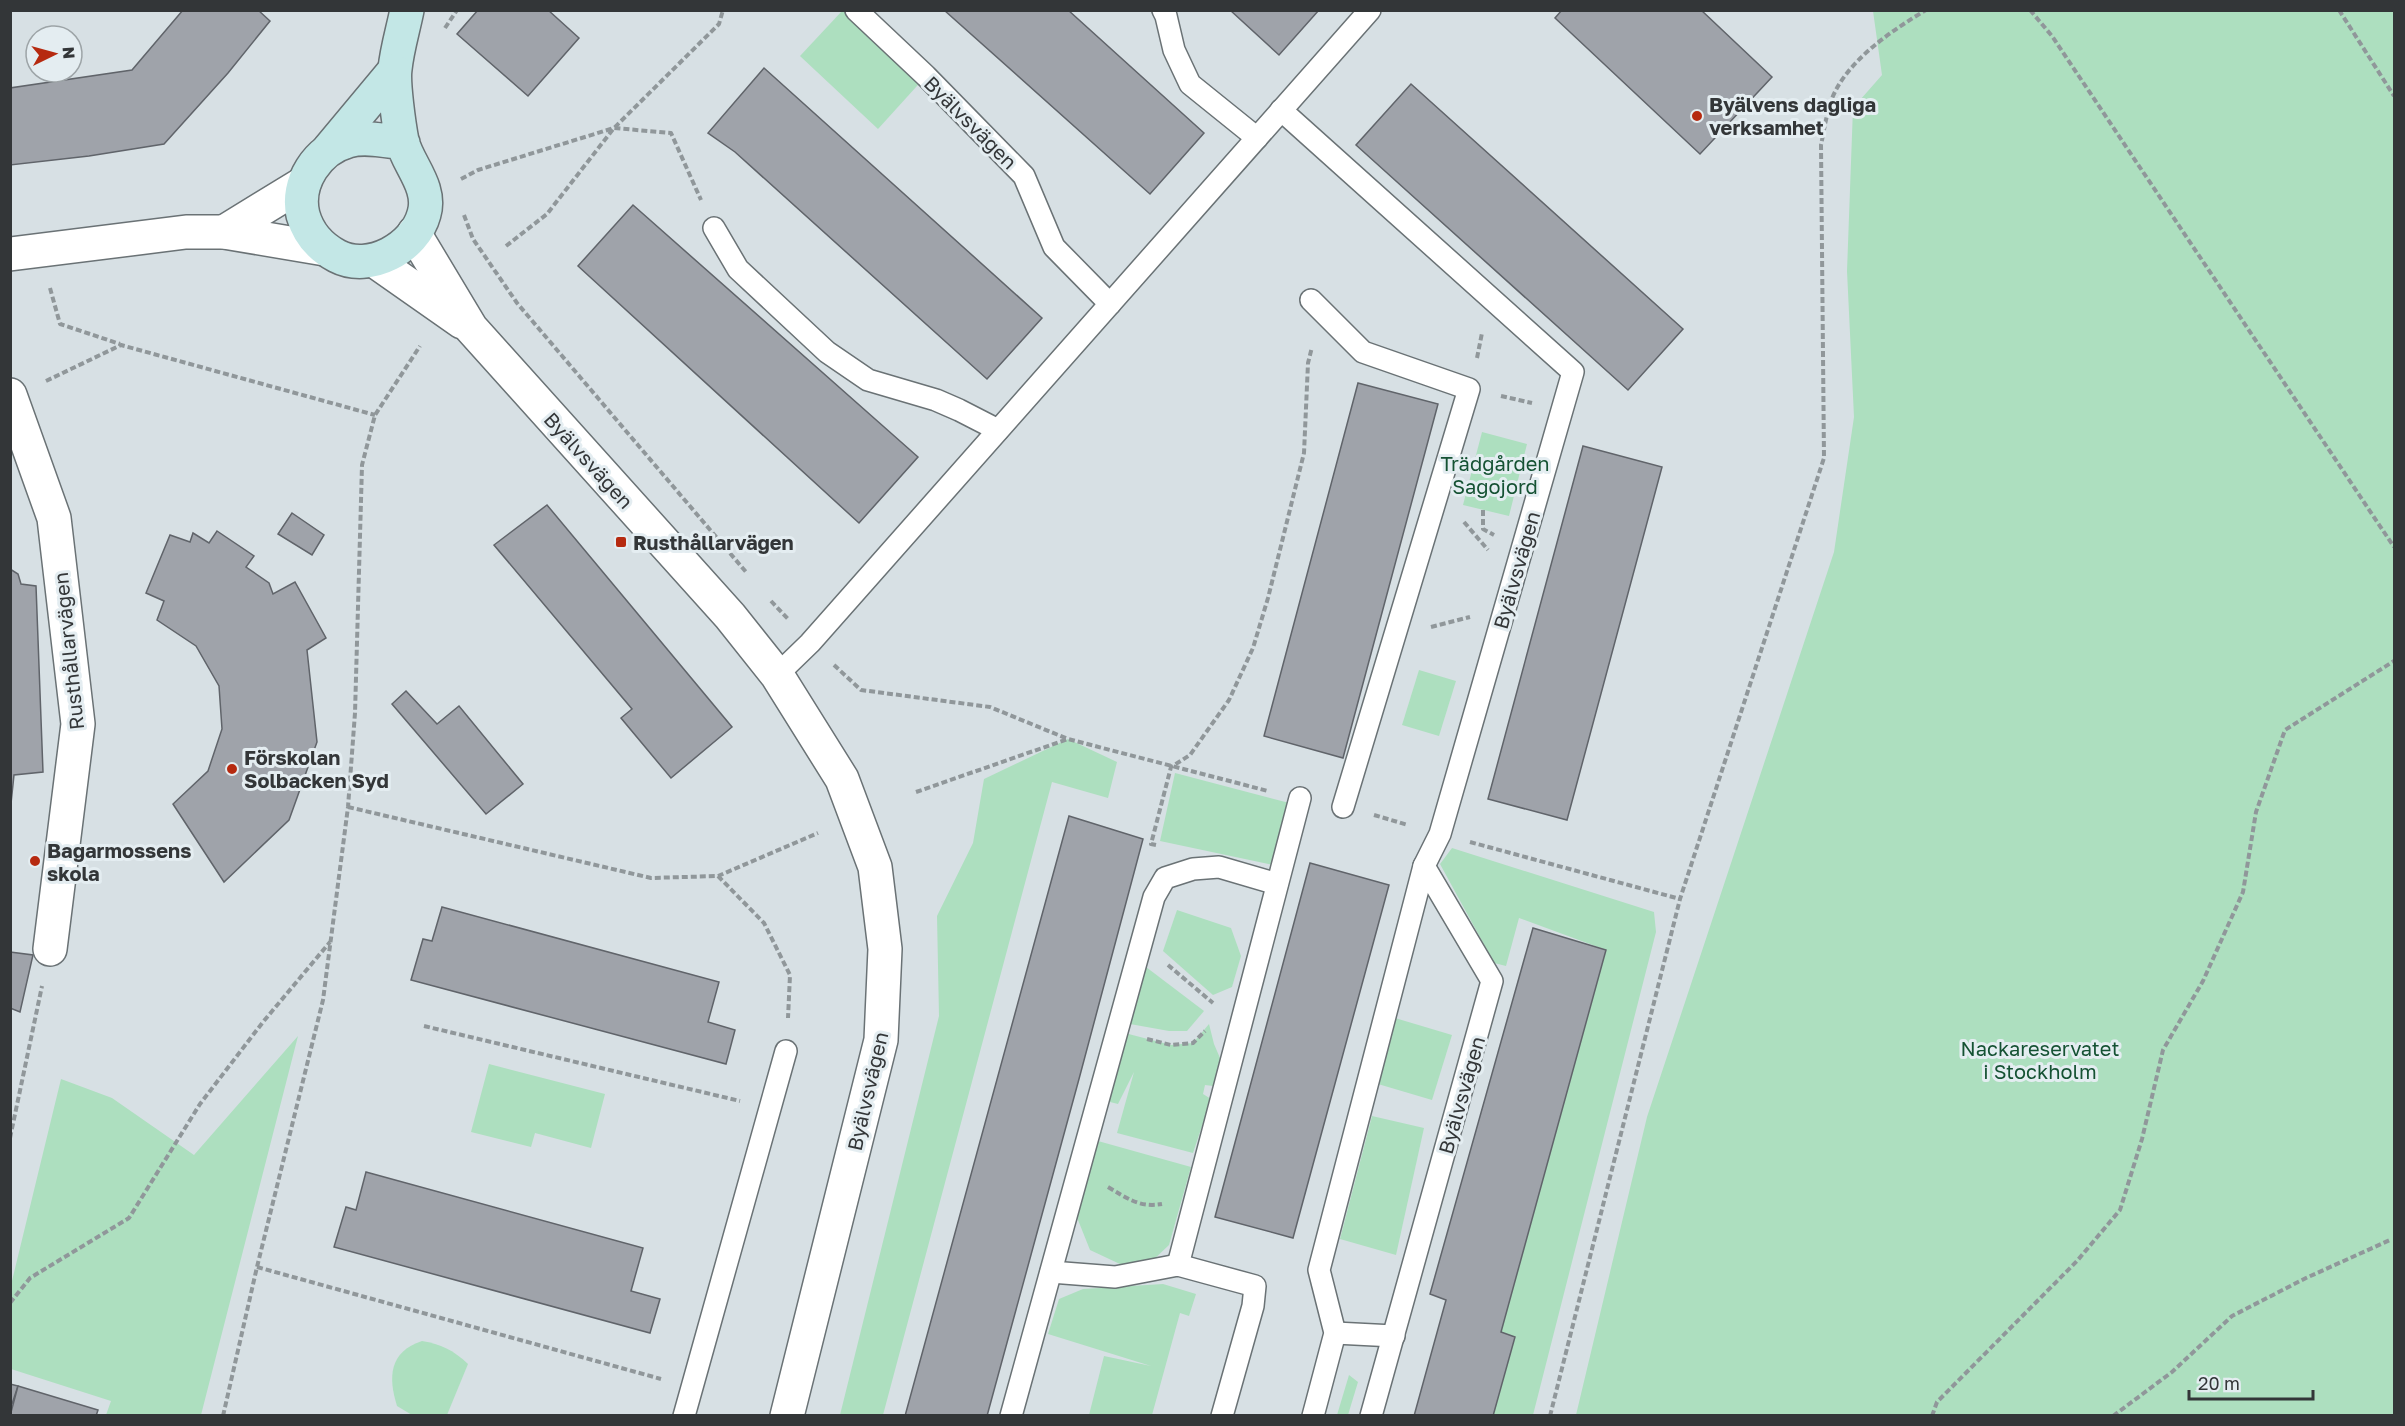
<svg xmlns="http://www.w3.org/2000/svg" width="2405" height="1426" viewBox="0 0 2405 1426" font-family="'Golos Text',sans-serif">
  <rect width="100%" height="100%" fill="#d7e0e4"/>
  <g fill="#addfbf">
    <path d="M842,11H856L926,76L878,129L800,56Z"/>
    <path d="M1873,11H2394V1415H1576L1647,1117L1834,552L1854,417L1847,271L1853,108L1882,75Z"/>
    <path d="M1482,432L1527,444L1509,516L1463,505Z"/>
    <path d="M1419,670L1456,681L1439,736L1402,725Z"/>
    <path d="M1068,739L1117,762L1108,798L1052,782L883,1415H840L939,1016L937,916L973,843L984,779Z"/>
    <path d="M1175,773L1297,805L1282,867L1160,841Z"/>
    <path d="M1452,848L1654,912L1656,932L1533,1415H1493L1515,1337L1501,1332L1606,950L1519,918L1506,966L1494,963L1440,864Z"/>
    <path d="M1177,910L1231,928L1241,956L1232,987L1213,995L1163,951Z"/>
    <path d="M1146,967L1204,1011L1187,1031H1169L1130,1024Z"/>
    <path d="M1395,1018L1452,1035L1432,1100L1378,1084Z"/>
    <path d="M1209,1024L1214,1044L1220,1058L1213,1086L1205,1085L1203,1094L1211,1099L1193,1153L1117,1133L1134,1072L1118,1104L1098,1099L1117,1031L1171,1045L1193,1043Z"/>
    <path d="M298,1036L201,1415H106L111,1401L11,1369V1285L61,1079L112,1098L194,1155Z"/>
    <path d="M489,1064L605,1094L591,1148L535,1133L531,1147L471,1132Z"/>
    <path d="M1372,1116L1424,1128L1396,1255L1340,1239Z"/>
    <path d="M1098,1141L1191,1167L1169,1245L1151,1262L1122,1265L1090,1250L1076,1215Z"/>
    <path d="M1163,1284L1196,1294L1189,1316L1180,1313L1152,1415H1089L1104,1356L1151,1366L1048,1334L1059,1299L1083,1289Z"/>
    <path d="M422,1341C441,1344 453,1350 468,1364L447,1415H412L397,1406C388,1377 389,1352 422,1341Z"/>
    <path d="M1349,1375L1358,1382L1348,1415H1337Z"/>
  </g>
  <g fill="#9fa3aa" stroke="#60646a" stroke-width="1.5">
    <path d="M183,10H258L270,21L228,73L164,144L89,156L10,165V88L132,70Z"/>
    <path d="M478,10H548L579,38L528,96L457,34Z"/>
    <path d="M944,10H1068L1204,133L1150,194Z"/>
    <path d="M1230,10H1319L1279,55Z"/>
    <path d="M1562,10H1701L1772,77L1700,154L1555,18Z"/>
    <path d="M764,68L1042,318L987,379L735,152L708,133Z"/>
    <path d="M1411,84L1683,329L1628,390L1356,145Z"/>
    <path d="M633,205L918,457L859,523L578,266Z"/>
    <path d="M1358,383L1438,404L1343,758L1264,736Z"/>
    <path d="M1583,446L1662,467L1567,820L1488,799Z"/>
    <path d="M547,505L732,727L671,778L621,718L632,709L494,545Z"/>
    <path d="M292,513L324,535L312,555L278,534Z"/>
    <path d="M217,531L254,556L246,567L269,583L273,594L295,582L326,638L307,650L317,742L289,820L224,882L173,804L208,771L222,729L219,686L196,646L157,620L164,601L146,593L170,535L190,542L193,533L209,543Z"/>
    <path d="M10,569L18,574L21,584L36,586L43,772L14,775L10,813Z"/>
    <path d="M406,691L437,724L459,706L523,784L486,814L392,704Z"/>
    <path d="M1069,816L1143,839L1079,1079L987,1416H905Z"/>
    <path d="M1310,863L1389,885L1293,1238L1215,1217Z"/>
    <path d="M442,907L719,982L708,1022L735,1030L726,1064L411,980L423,939L432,941Z"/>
    <path d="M1533,928L1606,950L1501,1332L1515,1337L1493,1416H1414L1446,1300L1430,1294Z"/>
    <path d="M10,952L33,955L20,1012L10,1008Z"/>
    <path d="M366,1172L643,1248L631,1291L660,1299L650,1333L334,1247L346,1207L356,1210Z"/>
    <path d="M10,1384L18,1386L10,1410Z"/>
    <path d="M18,1386L98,1410L96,1416H10Z"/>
  </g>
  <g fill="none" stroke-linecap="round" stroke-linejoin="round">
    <defs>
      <g id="lane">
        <path d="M856,10L926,76L1024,176L1054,247L1110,304"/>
        <path d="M1163,10L1166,16L1174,50L1190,84L1257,138"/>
        <path d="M1281,110L1573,372L1440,834L1424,866L1319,1270L1335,1333L1313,1416"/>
        <path d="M714,228L738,269L827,352L868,380L936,400L959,410L998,430"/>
        <path d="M1311,300L1363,352L1469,389L1343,807"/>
        <path d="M777,675L810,643L1370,10"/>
        <path d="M1178,1265L1300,798"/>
        <path d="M1051,1272L1115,1277L1178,1265L1255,1286L1253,1306L1222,1416"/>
        <path d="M1335,1333L1394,1336"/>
        <path d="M684,1416L786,1051"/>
        <path d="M1011,1416L1154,897L1165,878L1193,869L1219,867L1277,884"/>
        <path d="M1371,1416L1492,981L1424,866"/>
      </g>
      <g id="street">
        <path d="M224,232L304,183"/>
        <path d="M414,233L471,328L730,616L777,675L842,779L875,867L885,949L881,1040L787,1416"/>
        <path d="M10,254L186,232H224L325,249"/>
        <path d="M375,261L462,322"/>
        <path d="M10,395L54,518L78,724L50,949"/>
      </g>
      <g id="secondary">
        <path d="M403,143C386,141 365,136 348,141C318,149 295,183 303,215C308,233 320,247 337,256C369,273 415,248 424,214C432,187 408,165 402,141C399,125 393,83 395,69C397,49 403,30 407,10"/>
        <path d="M329,149L394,71"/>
      </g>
    </defs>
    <use href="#lane" stroke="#6a7275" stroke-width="24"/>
    <use href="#street" stroke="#6a7275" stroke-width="36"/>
    <use href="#secondary" stroke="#6a7275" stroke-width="36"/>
    <g stroke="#90979a" stroke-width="4" stroke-dasharray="6 3" stroke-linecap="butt">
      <path d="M2030,10L2052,36L2394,547"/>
      <path d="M2339,10L2394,96"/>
      <path d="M445,28L457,10"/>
      <path d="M461,179L478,170L614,128L671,133L701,200"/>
      <path d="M464,215L473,239L517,303L746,572"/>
      <path d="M506,246L547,214L614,128L719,24L723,10"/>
      <path d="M50,288L60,324L120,344"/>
      <path d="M1477,358L1482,333"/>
      <path d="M46,381L121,345L375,415"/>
      <path d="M1501,396L1532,403"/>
      <path d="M1483,510V529L1494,535"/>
      <path d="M1464,522L1488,550"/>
      <path d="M771,601L788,619"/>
      <path d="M1431,627L1470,617"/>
      <path d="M834,665L861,690L990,707L1068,739"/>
      <path d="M916,792L1068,739L1268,791"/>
      <path d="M348,807L651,878L718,876L818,833"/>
      <path d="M1374,815L1408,825"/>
      <path d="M1470,842L1680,899"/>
      <path d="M1156,845L1151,844L1171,767L1190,755L1229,700L1253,648L1268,598L1304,453L1308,363L1312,347"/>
      <path d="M718,876L764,923L790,975L788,1018"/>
      <path d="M1168,965L1213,1003"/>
      <path d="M424,1026L740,1101"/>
      <path d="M1147,1039L1171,1045L1193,1043L1205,1031"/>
      <path d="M10,1138L42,986"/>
      <path d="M1108,1187C1127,1198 1139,1208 1162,1204"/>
      <path d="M257,1267L661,1379"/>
      <path d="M10,1303L30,1278L129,1218L200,1104L263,1022L330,942"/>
      <path d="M223,1416L257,1267L323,1000L348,807L355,713L362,465L375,415L420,346"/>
      <path d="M1550,1416L1680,899L1824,458L1821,145C1824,131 1826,117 1830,104C1843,63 1891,31 1926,10"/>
      <path d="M1932,1416L1937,1402L2077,1261L2120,1210L2142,1139L2163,1050L2203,981L2243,892L2256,812L2285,730L2394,661"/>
      <path d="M2113,1416L2172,1372L2232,1316L2306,1278L2390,1240"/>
    </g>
    <use href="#lane" stroke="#fff" stroke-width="21"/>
    <use href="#street" stroke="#fff" stroke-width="33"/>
    <use href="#secondary" stroke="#c3e7e6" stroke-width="33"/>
  </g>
  <g fill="#b62a10" stroke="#e4edf1" stroke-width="2">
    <circle cx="1697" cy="116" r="6"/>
    <rect x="615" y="536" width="12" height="12" rx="3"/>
    <circle cx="232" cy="769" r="6"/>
    <circle cx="35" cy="861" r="6"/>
  </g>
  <g text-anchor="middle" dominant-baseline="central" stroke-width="6" stroke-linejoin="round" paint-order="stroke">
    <g font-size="20" font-weight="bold" fill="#333638" stroke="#e4edf1" text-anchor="start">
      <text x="1709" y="104">Byälvens dagliga<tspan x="1709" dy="23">verksamhet</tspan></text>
      <text x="633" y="542">Rusthållarvägen</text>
      <text x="244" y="757">Förskolan<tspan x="244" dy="23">Solbacken Syd</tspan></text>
      <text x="47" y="850">Bagarmossens<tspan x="47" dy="23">skola</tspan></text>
    </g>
    <g font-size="20" fill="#333638" stroke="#e4edf1">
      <text transform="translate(971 122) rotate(45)">Byälvsvägen</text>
      <text transform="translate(589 460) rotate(48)">Byälvsvägen</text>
      <text transform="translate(1516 570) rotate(-74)">Byälvsvägen</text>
      <text transform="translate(68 651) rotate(-96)">Rusthållarvägen</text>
      <text transform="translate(867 1091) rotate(-77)">Byälvsvägen</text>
      <text transform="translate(1461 1095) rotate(-74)">Byälvsvägen</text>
    </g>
    <g font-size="20" fill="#155233" stroke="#e4edf1">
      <text x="1495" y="463">Trädgården<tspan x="1495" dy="23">Sagojord</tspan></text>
      <text x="2040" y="1048">Nackareservatet<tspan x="2040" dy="23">i Stockholm</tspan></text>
    </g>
  </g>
  <rect width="2405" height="1426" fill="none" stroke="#333638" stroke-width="24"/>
  <g transform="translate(54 54) rotate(85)"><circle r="28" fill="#e4edf1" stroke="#9da4a7" stroke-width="1.5"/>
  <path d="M0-4.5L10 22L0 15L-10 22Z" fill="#b62a10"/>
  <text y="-9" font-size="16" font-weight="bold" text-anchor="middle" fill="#333638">N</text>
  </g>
  <path d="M2189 1390v9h124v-9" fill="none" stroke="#333638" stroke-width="3"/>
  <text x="2198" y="1390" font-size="18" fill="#333638" stroke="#e4edf1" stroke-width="4.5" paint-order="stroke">20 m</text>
</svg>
